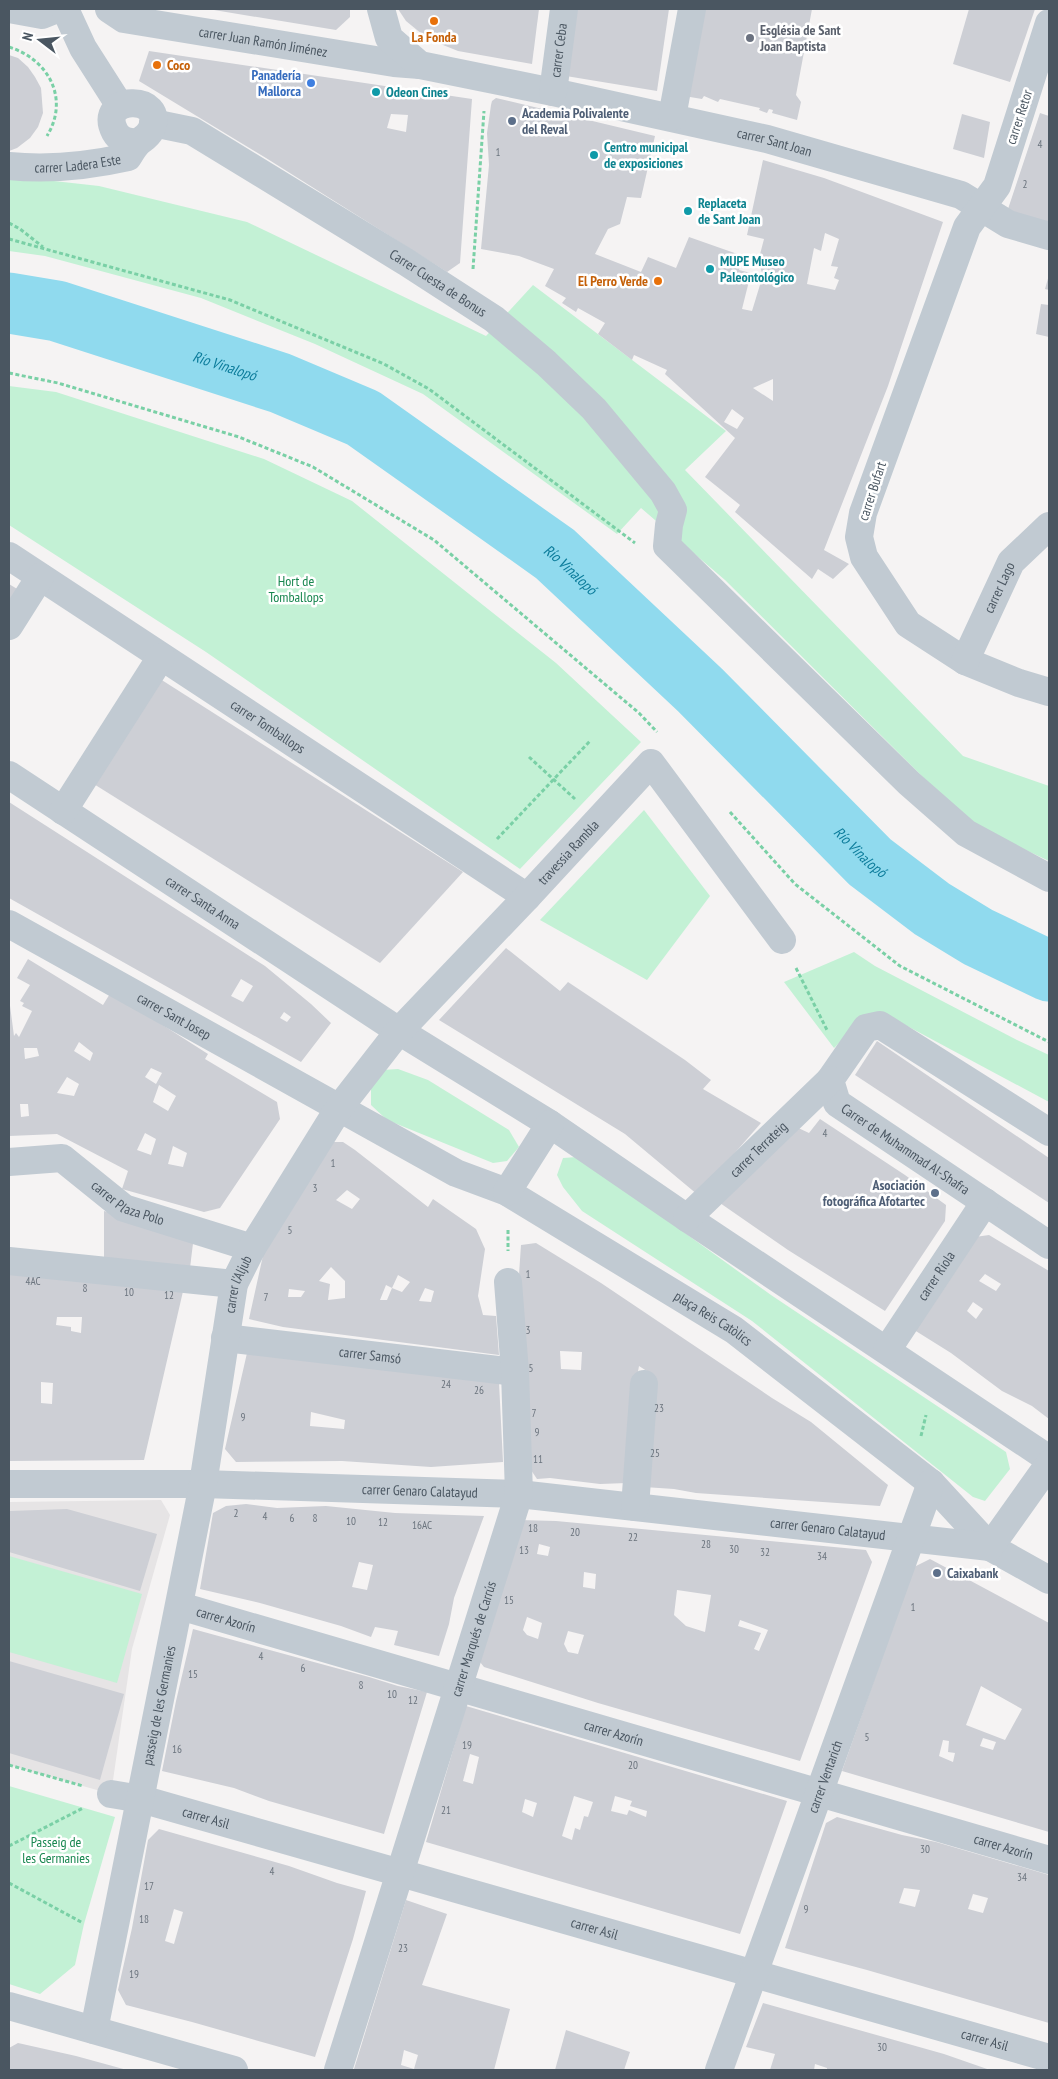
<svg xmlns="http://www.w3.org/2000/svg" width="1058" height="2079" viewBox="0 0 1058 2079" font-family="'PT Sans Narrow',sans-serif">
  <rect width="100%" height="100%" fill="#f5f3f3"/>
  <path fill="#e6e4e5" d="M161,1500L170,1515L132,1649L111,1794L9,1765V1502Z"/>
  <g fill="#c3f1d5">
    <path d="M9,176L99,186L247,222L486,336L533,285L726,431L685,470L963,756L1049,786V861L970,824L725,580L641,508L617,534L423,394L315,344L201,298L45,256L9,251Z"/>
    <path d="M9,386L56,392L264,459L352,501L556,663L641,742L520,869L206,652L9,525Z"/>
    <path d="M644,810L710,896L647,980L540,920Z"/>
    <path d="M854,952L875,966L1017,1040L1049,1055V1102L881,1012L868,1015L834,1048L784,982Z"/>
    <path d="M398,1069L428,1080L509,1130L519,1147L507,1161L493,1163L387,1120L371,1105V1087L382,1070Z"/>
    <path d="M577,1157L610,1179L771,1295L1006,1452L1010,1469L985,1501L973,1497L752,1321L582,1211L563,1187L557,1175L563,1158Z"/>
    <path d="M9,1556L142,1594L117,1683L9,1652Z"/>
    <path d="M9,1786L115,1817L84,1924L75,1965L40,1994L9,1984Z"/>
  </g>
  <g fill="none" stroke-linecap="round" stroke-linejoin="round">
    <path stroke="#90daee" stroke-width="61" id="s1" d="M9,303L57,311L280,383L363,418L555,554L700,690L870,862L932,909L978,937L1049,971"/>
  </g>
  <g fill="#cdcfd5" fill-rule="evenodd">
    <path d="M208,9H350V17L336,30Z"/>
    <path d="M398,9H539L532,64L458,51L428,39L406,21Z"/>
    <path d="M575,9H669L657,91L566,76Z"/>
    <path d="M699,9H812L796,95L801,102L797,120L772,113L773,110L769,109L767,113L759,110L760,108L720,99L718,102L704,96L702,99L684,96Z"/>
    <path d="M969,9H1035L1010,82L953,64Z"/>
    <path d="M149,51L472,99L460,263L447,272L266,158L139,81ZM391,114L408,115L406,132L387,128Z"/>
    <path d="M9,55L18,58L28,67L35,77L41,88L43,113L38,127L30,138L17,148L9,151Z"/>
    <path d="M496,98L655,136L641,198L627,197L620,224L608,229L595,254L641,272L648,257L676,268L689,237L743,256L739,270L751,273L742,309L752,311L763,275L758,262L764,239L747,235L763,160L824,178L943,222L888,386L824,550L849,564L833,579L818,569L812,579L735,512L740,505L705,477L735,438L665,374L667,370L634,355L632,360L598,334L605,323L578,308L576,312L562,303L566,298L545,286L554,269L519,256L481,249L489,165L487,133L491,105L492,101ZM825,233L839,239L831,266L838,267L834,278L839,280L835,290L807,284L814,248L821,251ZM773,379V401L753,388ZM732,409L744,418L737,429L724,422Z"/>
    <path d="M1040,113L1049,116V226L1007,212Z"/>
    <path d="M962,114L990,122L984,158L953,149Z"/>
    <path d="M1049,275V290L1045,289Z"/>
    <path d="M1041,304L1049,305V337L1036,334Z"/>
    <path d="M9,584L27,595L9,625Z"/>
    <path d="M157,677L463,872L380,963L89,781Z"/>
    <path d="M9,802L265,966L311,1004L331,1023L301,1062L9,898ZM241,979L253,986L243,1002L231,996ZM284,1012L291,1017L287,1022L280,1018Z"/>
    <path d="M506,948L560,991L568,982L685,1060L711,1080L703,1089L761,1123L698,1195L625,1134L439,1020Z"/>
    <path d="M28,959L103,1005L111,992L208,1054L205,1059L277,1102L280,1119L220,1208L204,1212L122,1189L128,1171L57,1134L9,1136V998L14,1036L16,1033L19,1037L32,1011L22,1006L24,1003L20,1001L30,985L17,978ZM79,1042L93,1053L90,1061L74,1051ZM24,1048H37L39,1056L25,1059ZM151,1068L162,1073L156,1084L145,1077ZM67,1077L79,1084L74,1096L57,1093ZM159,1085L176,1096L168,1111L153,1102ZM20,1104H28L29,1116L21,1117ZM145,1133L156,1139L151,1155L137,1150ZM173,1146L187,1153L183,1167L168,1164Z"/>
    <path d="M877,1041L1049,1158V1203L855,1075Z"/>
    <path d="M820,1119L905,1175L946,1205L945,1221L885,1311L788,1250L720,1203L794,1126L809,1133Z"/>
    <path d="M332,1142H343L355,1150L428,1207L433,1199L476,1229L485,1249L478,1296L483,1315L496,1316L499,1355L283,1327L249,1319L264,1251ZM347,1190L360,1199L352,1209L336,1200ZM331,1267L345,1281V1298L328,1300L330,1284L319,1281ZM398,1275L410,1282L402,1292L392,1288ZM386,1285L392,1288L387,1300H380ZM425,1288L434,1291L431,1302L419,1301ZM289,1289L305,1291L301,1297H288Z"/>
    <path d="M104,1211L194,1235L190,1268L104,1261Z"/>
    <path d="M989,1235L1049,1271V1419L1032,1406L1002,1391L951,1353L911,1328L975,1237ZM985,1274L1001,1284L996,1291L979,1281ZM973,1302L983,1309L976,1319L967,1311Z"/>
    <path d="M536,1243L601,1283L772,1398L811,1422L888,1485L880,1506L696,1493L674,1489L644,1487L653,1375L639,1366L634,1393L627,1483L600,1484L550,1478L537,1479L529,1467L517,1304L521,1245ZM560,1351L582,1352L581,1370L561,1369Z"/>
    <path d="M9,1270L184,1287L144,1460L9,1461ZM57,1317H82L81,1333L71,1331V1327L56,1325ZM41,1382L53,1383L52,1404L41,1403Z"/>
    <path d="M247,1353L499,1382L503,1462L431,1467L342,1461L236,1462L225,1449ZM311,1412L345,1420L344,1429L310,1426Z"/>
    <path d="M246,1504L277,1508L326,1506L395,1513L484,1516L454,1598L449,1624L439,1656L394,1645L398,1631L375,1627L371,1637L341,1626L260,1603L200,1589L213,1513L226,1506ZM359,1562L373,1565L367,1590L352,1587Z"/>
    <path d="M67,1509L157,1534L140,1591L9,1552V1511Z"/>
    <path d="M519,1520L556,1521L866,1550L872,1562L800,1761L598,1703L484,1667L480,1662ZM539,1544L550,1547L548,1556L537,1554ZM584,1572L596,1574L595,1589L583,1587ZM677,1590L711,1595L705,1632L686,1626L674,1615ZM527,1617L542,1623L538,1639L527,1635L523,1630ZM740,1620L768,1630L759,1651L754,1649L761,1633L738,1626ZM568,1631L584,1635L578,1654L568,1652L564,1644Z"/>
    <path d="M930,1559L1049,1623V1832L842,1771L914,1567ZM981,1686L1022,1709L1005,1740L966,1725ZM983,1738L996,1742L993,1750L980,1746ZM943,1740L949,1741L948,1752L955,1753L953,1762L939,1756Z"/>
    <path d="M193,1629L369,1677L398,1686L427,1692L384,1834L269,1801L234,1788L162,1771L176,1701Z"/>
    <path d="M9,1661L124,1694L100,1780L9,1753Z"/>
    <path d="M466,1706L787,1801L740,1934L426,1842ZM470,1754L479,1757L473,1784L463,1781ZM574,1796L593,1802L588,1817L584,1816L580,1830L575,1828L572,1840L562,1836ZM615,1796L632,1801L630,1806L647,1811L646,1817L629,1810L627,1815L611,1811ZM525,1799L537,1803L533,1817L522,1812Z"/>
    <path d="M837,1817L902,1835L936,1842L1049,1875V2023L867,1970L785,1948L826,1823ZM904,1888L920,1890L915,1907L899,1903ZM973,1894L988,1898L983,1913L968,1909Z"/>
    <path d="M159,1829L289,1866L337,1883L366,1891L353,1939L315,2057L192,2022L126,2005L118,1990L132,1928L148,1840ZM174,1909L183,1912L174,1944L165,1941Z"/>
    <path d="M406,1900L447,1914L422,1985L510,2009L494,2070L354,2069ZM404,2050L418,2055L414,2069L401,2065Z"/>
    <path d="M763,2003L944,2054L990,2070H827V2068L815,2064L814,2070H770L775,2054L746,2047Z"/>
    <path d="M566,2030L630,2052L624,2070H555Z"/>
    <path d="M18,2043L76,2056L127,2070H9V2048Z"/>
  </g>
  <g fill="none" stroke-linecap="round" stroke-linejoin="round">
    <g stroke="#7ad0a6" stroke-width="3" stroke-dasharray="4 2.5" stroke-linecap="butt">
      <path d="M9,47C48,59 70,98 47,136"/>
      <path d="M9,223L20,229L43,247"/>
      <path d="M9,239L230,300L384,364L429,389L635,543"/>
      <path d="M473,269L484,111"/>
      <path d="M9,373L58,383L239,437L313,467L434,540L639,713L657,732"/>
      <path d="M529,757L575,799"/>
      <path d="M730,812L795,884L900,966L1049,1042"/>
      <path d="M497,839L590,741"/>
      <path d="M796,968L827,1030"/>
      <path d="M508,1230V1251"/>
      <path d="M921,1436L926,1415"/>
      <path d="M9,1765L83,1786"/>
      <path d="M9,1846L83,1808"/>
      <path d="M9,1883L83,1923"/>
    </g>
    <g stroke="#c1cad2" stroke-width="28">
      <path d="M9,9L42,15L57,9"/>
      <path d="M65,9L83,48L120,106"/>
      <path id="s2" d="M109,9L124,19L394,63L420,65"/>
      <path id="s3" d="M381,9L389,38L420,65L553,92L767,139L961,195L1008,224L1049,236"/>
      <path d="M1049,23L997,186L967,227L863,513L859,537L864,557L908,624L965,661L1019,683L1049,692"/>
      <path id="s4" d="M553,92L564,9"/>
      <path d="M672,117L692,9"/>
      <path id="s5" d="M153,123L192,131L406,262L494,319L546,363L594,409L663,492L673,510L669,525L667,546L909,783L966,833L1049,878"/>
      <path id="s6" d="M9,166C49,170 88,166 128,157C131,152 135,145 140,141C144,138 148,136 151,130C168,93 95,95 115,132C120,141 129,143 139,142"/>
      <path id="s7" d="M9,556L527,897"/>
      <path d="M9,626L40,577"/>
      <path id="s8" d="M965,661L1011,562L1049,526"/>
      <path id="s9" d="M9,775L399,1031L550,1124L687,1218L1049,1459"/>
      <path d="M63,811L161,657"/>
      <path id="s10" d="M9,924L456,1173L507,1192L734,1330L931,1483L990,1547L1049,1580"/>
      <path id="s11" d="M1049,1132L880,1025L866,1028L830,1080L837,1103L1049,1245"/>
      <path id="s12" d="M9,1162L62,1158L124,1208L252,1248"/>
      <path d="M507,1192L550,1124"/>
      <path id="s13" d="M687,1218L830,1080"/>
      <path d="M9,1261L234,1284"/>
      <path id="s14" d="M225,1338L515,1372"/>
      <path id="s15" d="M887,1350L985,1202"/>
      <path id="s16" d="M9,1484H203L519,1494L990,1547L1049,1464"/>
      <path d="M635,1507L644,1384"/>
      <path id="s17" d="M180,1606L1049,1860"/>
      <path id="s18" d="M111,1794L141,1799L1049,2058"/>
      <path d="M9,2006L234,2070"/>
      <path id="s19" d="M94,2030L203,1484L234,1284L252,1248L339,1108L399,1031L527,897L651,763L782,940"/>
      <path id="s20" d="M338,2070L519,1494L515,1372L508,1282"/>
      <path id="s21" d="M719,2070L931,1483"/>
    </g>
  </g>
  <g fill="#e8710a" stroke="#fff" stroke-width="2">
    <circle cx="434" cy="21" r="5"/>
    <circle cx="157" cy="65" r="5"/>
    <circle cx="658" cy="281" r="5"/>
  </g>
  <circle fill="#6b7280" stroke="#fff" stroke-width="2" cx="750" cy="38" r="5"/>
  <circle fill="#3f7fe0" stroke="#fff" stroke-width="2" cx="311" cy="83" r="5"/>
  <g fill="#0f9aa8" stroke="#fff" stroke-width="2">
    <circle cx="376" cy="92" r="5"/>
    <circle cx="594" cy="155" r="5"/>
    <circle cx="688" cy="211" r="5"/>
    <circle cx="710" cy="269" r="5"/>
  </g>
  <g fill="#5c6f8a" stroke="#fff" stroke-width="2">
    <circle cx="512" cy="121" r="5"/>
    <circle cx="935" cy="1193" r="5"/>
    <circle cx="937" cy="1573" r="5"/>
  </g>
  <g text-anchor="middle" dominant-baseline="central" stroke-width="5" stroke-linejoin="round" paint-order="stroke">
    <g font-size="11" fill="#6b747e">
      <text x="1040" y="144">4</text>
      <text x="498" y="152">1</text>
      <text x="1025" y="184">2</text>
      <text x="825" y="1133">4</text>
      <text x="333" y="1163">1</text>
      <text x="315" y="1188">3</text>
      <text x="290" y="1230">5</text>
      <text x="528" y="1274">1</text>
      <text x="33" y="1281">4AC</text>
      <text x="85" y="1288">8</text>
      <text x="129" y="1292">10</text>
      <text x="169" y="1295">12</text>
      <text x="266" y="1297">7</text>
      <text x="528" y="1330">3</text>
      <text x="531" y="1368">5</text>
      <text x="446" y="1384">24</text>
      <text x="479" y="1390">26</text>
      <text x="659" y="1408">23</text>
      <text x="534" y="1413">7</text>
      <text x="243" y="1417">9</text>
      <text x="537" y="1432">9</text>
      <text x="655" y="1453">25</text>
      <text x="538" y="1459">11</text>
      <text x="236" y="1513">2</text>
      <text x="265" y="1516">4</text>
      <text x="292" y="1518">6</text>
      <text x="315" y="1518">8</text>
      <text x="351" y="1521">10</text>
      <text x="383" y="1522">12</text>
      <text x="422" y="1525">16AC</text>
      <text x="533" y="1528">18</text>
      <text x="575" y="1532">20</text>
      <text x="633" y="1537">22</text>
      <text x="706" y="1544">28</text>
      <text x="734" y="1549">30</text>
      <text x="524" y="1550">13</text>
      <text x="765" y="1552">32</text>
      <text x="822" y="1556">34</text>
      <text x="509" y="1600">15</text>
      <text x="913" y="1607">1</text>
      <text x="261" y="1656">4</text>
      <text x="303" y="1668">6</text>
      <text x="193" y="1674">15</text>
      <text x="361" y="1685">8</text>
      <text x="392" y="1694">10</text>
      <text x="413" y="1700">12</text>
      <text x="867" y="1737">5</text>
      <text x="467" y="1745">19</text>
      <text x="177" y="1749">16</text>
      <text x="633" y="1765">20</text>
      <text x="446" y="1810">21</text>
      <text x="925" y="1849">30</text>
      <text x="272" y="1871">4</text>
      <text x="1022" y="1877">34</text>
      <text x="149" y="1886">17</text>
      <text x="806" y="1909">9</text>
      <text x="144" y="1919">18</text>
      <text x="403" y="1948">23</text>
      <text x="134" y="1974">19</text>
      <text x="882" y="2047">30</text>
    </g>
    <g font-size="14" font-weight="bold" fill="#5b616d" stroke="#fff" text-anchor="start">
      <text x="760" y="30">Església de Sant<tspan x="760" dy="16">Joan Baptista</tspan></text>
    </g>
    <g font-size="14" font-weight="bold" fill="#c56008" stroke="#fff">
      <text x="434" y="37">La Fonda</text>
      <text x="167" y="65" text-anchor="start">Coco</text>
      <text x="648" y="281" text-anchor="end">El Perro Verde</text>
    </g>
    <g font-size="14" fill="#4a5661" stroke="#fff">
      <text stroke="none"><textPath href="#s2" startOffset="159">carrer Juan Ramón Jiménez</textPath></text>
      <text stroke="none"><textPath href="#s4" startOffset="42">carrer Ceba</textPath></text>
      <text transform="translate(1019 117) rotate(-72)">carrer Retor</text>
      <text stroke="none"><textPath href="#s3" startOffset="434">carrer Sant Joan</textPath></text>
      <text stroke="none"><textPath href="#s6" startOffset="69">carrer Ladera Este</textPath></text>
      <text stroke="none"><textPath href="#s5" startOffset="329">Carrer Cuesta de Bonus</textPath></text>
      <text transform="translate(872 491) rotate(-72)">carrer Bufart</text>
      <text stroke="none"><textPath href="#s8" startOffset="81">carrer Lago</textPath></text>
      <text stroke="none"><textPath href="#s7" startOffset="310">carrer Tomballops</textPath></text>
      <text stroke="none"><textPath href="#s19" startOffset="1308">travessia Rambla</textPath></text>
      <text stroke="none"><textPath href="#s9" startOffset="232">carrer Santa Anna</textPath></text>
      <text stroke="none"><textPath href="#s10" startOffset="189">carrer Sant Josep</textPath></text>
      <text stroke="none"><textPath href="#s11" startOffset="384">Carrer de Muhammad Al-Shafra</textPath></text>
      <text stroke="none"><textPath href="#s13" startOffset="99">carrer Terrateig</textPath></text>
      <text stroke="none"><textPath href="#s12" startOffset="134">carrer Plaza Polo</textPath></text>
      <text stroke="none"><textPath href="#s15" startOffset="89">carrer Riola</textPath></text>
      <text stroke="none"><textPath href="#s19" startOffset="760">carrer l'Aljub</textPath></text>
      <text stroke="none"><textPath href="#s10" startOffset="808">plaça Reis Catòlics</textPath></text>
      <text stroke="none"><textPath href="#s14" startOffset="146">carrer Samsó</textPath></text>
      <text stroke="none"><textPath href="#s16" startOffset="411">carrer Genaro Calatayud</textPath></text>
      <text stroke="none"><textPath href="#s16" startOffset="821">carrer Genaro Calatayud</textPath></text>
      <text stroke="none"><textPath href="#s17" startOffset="48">carrer Azorín</textPath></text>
      <text stroke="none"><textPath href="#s20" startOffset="452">carrer Marqués de Carrús</textPath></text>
      <text stroke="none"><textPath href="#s19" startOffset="331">passeig de les Germanies</textPath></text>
      <text stroke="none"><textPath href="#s17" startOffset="452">carrer Azorín</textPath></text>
      <text stroke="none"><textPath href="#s21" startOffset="312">carrer Ventarich</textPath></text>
      <text stroke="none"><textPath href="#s18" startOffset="98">carrer Asil</textPath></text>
      <text stroke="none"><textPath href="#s17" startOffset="858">carrer Azorín</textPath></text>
      <text stroke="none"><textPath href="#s18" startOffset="502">carrer Asil</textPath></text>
      <text stroke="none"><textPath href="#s18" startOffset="908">carrer Asil</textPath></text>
    </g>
    <g font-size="14" font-weight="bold" fill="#366cbe" stroke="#fff" text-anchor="end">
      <text x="301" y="75">Panadería<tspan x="301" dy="16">Mallorca</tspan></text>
    </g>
    <g font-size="14" font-weight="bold" fill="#0d838f" stroke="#fff" text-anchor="start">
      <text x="386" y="92">Odeon Cines</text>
      <text x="604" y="147">Centro municipal<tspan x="604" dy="16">de exposiciones</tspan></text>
      <text x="698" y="203">Replaceta<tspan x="698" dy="16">de Sant Joan</tspan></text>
      <text x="720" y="261">MUPE Museo<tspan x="720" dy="16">Paleontológico</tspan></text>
    </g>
    <g font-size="14" font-weight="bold" fill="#4e5e75" stroke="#fff" text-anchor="start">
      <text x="522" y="113">Academia Polivalente<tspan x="522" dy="16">del Reval</tspan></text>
      <text x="925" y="1185" text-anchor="end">Asociación<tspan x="925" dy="16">fotográfica Afotartec</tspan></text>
      <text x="947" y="1573">Caixabank</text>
    </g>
    <g font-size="14" fill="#17864f" stroke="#fff">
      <text x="296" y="581">Hort de<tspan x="296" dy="16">Tomballops</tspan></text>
      <text x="56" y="1842">Passeig de<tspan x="56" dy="16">les Germanies</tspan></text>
    </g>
    <g font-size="15" font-style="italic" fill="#0c7c9b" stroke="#fff">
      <text stroke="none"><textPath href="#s1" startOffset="225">Río Vinalopó</textPath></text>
      <text stroke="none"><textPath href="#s1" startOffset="630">Río Vinalopó</textPath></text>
      <text stroke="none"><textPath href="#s1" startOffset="1035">Río Vinalopó</textPath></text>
    </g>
  </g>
  <rect width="1058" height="2079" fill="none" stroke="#4a5661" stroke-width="20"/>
  <g transform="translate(40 40) rotate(286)" stroke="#ffffff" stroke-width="4" paint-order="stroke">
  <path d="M0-4L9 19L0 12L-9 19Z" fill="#4a5661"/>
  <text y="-8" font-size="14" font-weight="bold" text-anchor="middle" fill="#4a5661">N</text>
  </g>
</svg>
